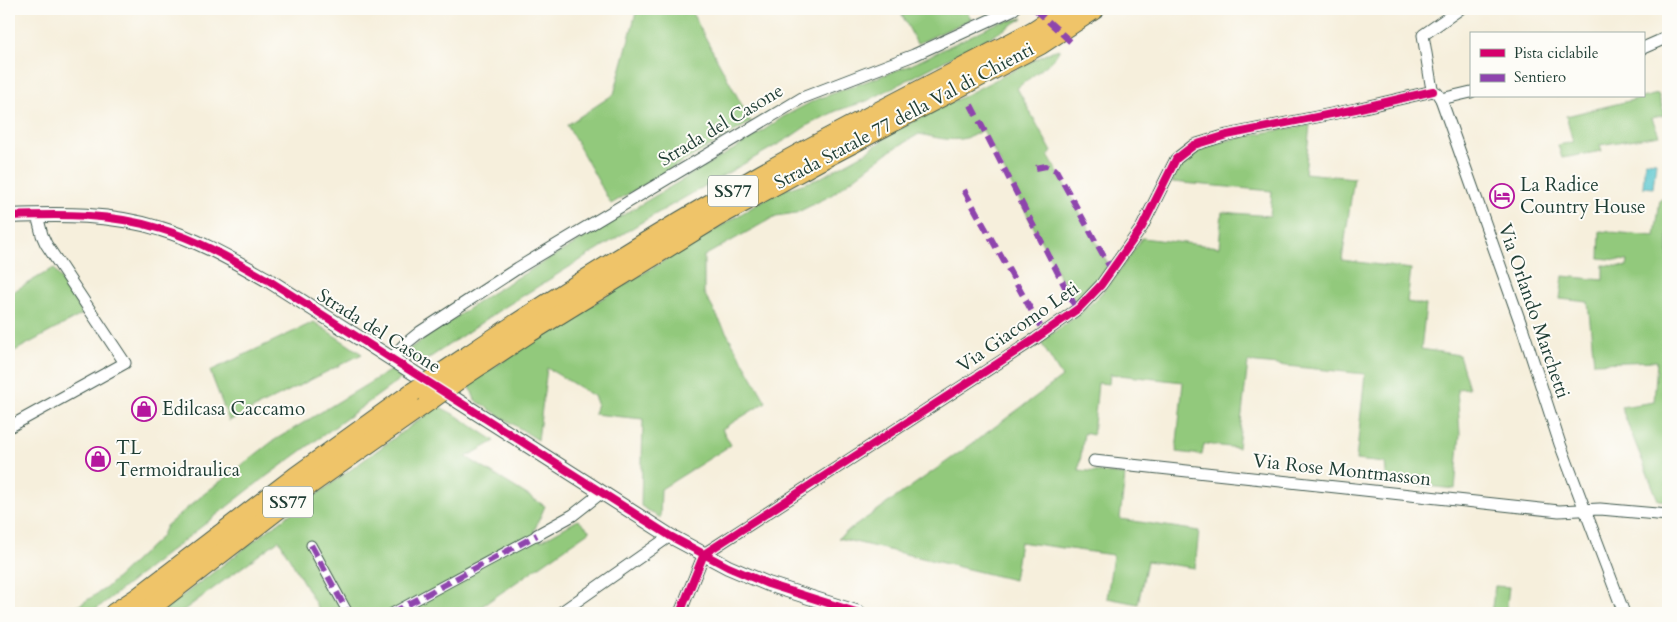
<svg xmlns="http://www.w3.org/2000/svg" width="1677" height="622" viewBox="0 0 1677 622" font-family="Cardo,serif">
  <rect width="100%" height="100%" fill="#fdfcf7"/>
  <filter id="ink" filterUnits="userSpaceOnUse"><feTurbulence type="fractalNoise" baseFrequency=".02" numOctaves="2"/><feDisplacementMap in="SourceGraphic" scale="10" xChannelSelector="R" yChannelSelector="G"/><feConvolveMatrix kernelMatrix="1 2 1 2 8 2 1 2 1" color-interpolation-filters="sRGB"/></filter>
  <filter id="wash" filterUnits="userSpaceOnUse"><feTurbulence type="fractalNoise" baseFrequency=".0096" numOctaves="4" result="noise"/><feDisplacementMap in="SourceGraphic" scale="20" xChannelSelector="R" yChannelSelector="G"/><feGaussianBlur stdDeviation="1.12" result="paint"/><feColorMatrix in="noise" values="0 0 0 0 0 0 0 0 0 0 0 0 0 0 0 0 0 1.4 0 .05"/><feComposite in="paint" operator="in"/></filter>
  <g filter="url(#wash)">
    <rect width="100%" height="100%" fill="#f6efdc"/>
    <g fill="#92c97b" stroke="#588358">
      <path d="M637,9H690L751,122L611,204L567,125L614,94Z"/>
      <path d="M899,9H966L971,19L917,44Z"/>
      <path d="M1023,18L1000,32L867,101L836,111L808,125L789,138L642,222L500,310L419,365L408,357L409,349L490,294L751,139L783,117L815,100L911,65L997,23Z"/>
      <path d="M1060,49L1053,60L1017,88L1052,152L1048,155L1110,267L1075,306L983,130C978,132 972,137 966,138C949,142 935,137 919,134L890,151L830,196L796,213L776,216L704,256V293L766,402L722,429L731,445L661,489L660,518L641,506L643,419L594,414L597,403L594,396L547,368L538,440L475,400L469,384L542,335L777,192L818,179L867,152L893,132L1052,51Z"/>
      <path d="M1658,94L1665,115L1652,118L1659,135L1600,145L1602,151L1562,158L1558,145L1573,142L1566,116Z"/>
      <path d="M1310,125L1305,173L1354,178L1342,260L1411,269L1407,302L1426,305L1421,349L1459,355L1469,388L1457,389L1460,434L1455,489L1387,482L1385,463L1356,460L1365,374L1248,362L1238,448L1204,444L1202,455L1176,452L1183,382L1110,374L1109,384L1098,383L1093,435L1084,433L1079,470L1125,475L1120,519L1199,531L1195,568L1147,561L1138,604L1107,598L1113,555L1020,542L1014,580L838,538L969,446L1062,377L1040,341C1059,329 1078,317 1094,301C1112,283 1127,260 1142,238L1219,247L1222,212L1270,216L1272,191L1172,182C1174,176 1176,169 1180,164C1199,139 1279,131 1310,125Z"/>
      <path d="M1660,199H1668V501L1658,500L1621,407L1654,402L1657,361L1594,363L1588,302L1560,299L1563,276L1603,280V265L1627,267L1628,261L1599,258L1600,231L1655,236Z"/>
      <path d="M54,268L83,314L9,354V294Z"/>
      <path d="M314,322L362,354L229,421L210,371Z"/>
      <path d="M391,370L402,378L260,481L91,613H67L106,588L161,537L166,526L204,494L273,441Z"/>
      <path d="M438,406L457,416L495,441L466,457L545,506L534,531L541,541L578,520L590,531L472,613H321L279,540L180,613H160L275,525Z"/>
      <path d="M1495,586L1509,587L1506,613H1491Z"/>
    </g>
    <path fill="#59c6cf" stroke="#3c8282" d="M1645,161L1656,162L1653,188L1643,187Z"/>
  </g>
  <g filter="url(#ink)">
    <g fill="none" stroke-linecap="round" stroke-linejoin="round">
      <defs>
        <g id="pedestrian">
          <path d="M311,545L348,613"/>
          <path d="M392,613L537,535"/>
        </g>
        <g id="minor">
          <path d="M1460,9L1423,35L1431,84L1433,91L1437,93L1441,99L1523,330L1560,444L1624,613"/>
          <path d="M1643,48L1668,37"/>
          <path d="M1441,99L1471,92"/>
          <path d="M392,358L404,345L420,332L518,268L802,98L914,55L1014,9"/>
          <path d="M9,427L125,363L46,244L42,235L37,215"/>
          <path d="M1094,461L1559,511L1600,509L1668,515"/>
          <path d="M537,535L573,515L601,493"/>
          <path d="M560,613L670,536"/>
          <path d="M680,613L704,554L1035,339L1079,308L1101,285L1142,227L1176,159L1194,145L1227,135L1356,109L1433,91"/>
        </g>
        <path id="tertiary" d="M9,216C60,214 112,213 161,229C199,240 234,261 268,280L670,536L728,567L768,584L859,613"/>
        <g id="trunk">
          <path d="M445,371C548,301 654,235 762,174C851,124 943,79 1033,31L1067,9"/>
          <path d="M458,380L529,333L717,217L819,161L1040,45L1095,9"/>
          <path d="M114,613L137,598L295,477L413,392"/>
          <path d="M144,613L311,484L429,401"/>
        </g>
      </defs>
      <use href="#pedestrian" stroke="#3f584d" stroke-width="11"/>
      <use href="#minor" stroke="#3f584d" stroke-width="13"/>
      <use href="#tertiary" stroke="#3f584d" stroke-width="16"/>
      <use href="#trunk" stroke="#3f584d" stroke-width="21"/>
      <use href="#pedestrian" stroke="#fff" stroke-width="9"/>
      <use href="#minor" stroke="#fff" stroke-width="11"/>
      <use href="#tertiary" stroke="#fff" stroke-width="14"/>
      <use href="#trunk" stroke="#efc469" stroke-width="19"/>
      <defs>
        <g id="trunk-bridge">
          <path d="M413,392L445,371"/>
          <path d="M429,401L458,380"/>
        </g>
      </defs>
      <use href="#trunk-bridge" stroke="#3f584d" stroke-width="21" stroke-linecap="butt"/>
      <use href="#trunk-bridge" stroke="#efc469" stroke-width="19"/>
      <g stroke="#8e44ad" stroke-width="6" stroke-dasharray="12 6" stroke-linecap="butt">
        <path d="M1035,9L1073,44"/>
        <path d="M971,105L1077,310"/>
        <path d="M1036,168L1046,166L1056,170L1112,271"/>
        <path d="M964,190L1044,333"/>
        <path d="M311,545L348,613"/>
        <path d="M392,613L537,535"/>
      </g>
      <defs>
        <g id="cycleway">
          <path d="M9,216C60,214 112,213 161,229C199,240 234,261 268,280L670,536L728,567L768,584L859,613"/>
          <path d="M680,613L704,554L1035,339L1079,308L1101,285L1142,227L1176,159L1194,145L1227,135L1356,109L1433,91"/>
        </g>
      </defs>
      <use href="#cycleway" stroke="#fdfcf7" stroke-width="11"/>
      <use href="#cycleway" stroke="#d6006c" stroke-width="8"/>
    </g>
  </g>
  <defs>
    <symbol id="hotel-ring" viewBox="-11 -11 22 22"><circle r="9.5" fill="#fdfcf7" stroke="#b5179e" stroke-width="1.5"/><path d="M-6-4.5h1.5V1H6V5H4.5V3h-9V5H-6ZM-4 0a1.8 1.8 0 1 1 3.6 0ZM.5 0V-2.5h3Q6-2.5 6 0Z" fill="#b5179e"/></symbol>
    <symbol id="shop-ring" viewBox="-11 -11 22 22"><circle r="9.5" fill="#fdfcf7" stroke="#b5179e" stroke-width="1.5"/><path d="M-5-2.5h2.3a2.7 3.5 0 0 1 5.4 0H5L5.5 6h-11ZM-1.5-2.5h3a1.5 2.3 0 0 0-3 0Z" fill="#b5179e"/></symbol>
  </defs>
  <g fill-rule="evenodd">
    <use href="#hotel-ring" x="1488" y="182" width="28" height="28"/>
    <use href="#shop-ring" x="130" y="395" width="28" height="28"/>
    <use href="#shop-ring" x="84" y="445" width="28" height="28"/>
  </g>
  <g text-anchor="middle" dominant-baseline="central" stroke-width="4" stroke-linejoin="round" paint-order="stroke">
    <g fill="#fdfcf7" stroke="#62766e" stroke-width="1">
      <rect x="708" y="175.5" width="50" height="31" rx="4"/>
      <rect x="263" y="486.5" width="50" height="31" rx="4"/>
    </g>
    <g font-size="18" font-weight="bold" fill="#1f3d34">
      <text x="733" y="191">SS77</text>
      <text x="288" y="502">SS77</text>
    </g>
    <g font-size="19" fill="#1f3d34" stroke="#fdfcf7">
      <text transform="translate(904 116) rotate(-28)">Strada Statale 77 della Val di Chienti</text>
      <text transform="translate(721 125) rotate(-31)">Strada del Casone</text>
      <text transform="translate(1534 311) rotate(71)">Via Orlando Marchetti</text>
      <text transform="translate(1018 327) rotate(-35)">Via Giacomo Leti</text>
      <text transform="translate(379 331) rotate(32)">Strada del Casone</text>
      <text transform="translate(1342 470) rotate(6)">Via Rose Montmasson</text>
    </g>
    <g font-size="19" fill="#1f3d34" stroke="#fdfcf7" text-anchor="start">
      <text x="1520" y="185">La Radice<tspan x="1520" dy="22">Country House</tspan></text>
      <text x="162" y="409">Edilcasa Caccamo</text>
      <text x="116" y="448">TL<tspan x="116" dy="22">Termoidraulica</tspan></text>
    </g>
  </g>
  <rect width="1677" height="622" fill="none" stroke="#fdfcf7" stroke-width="30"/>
  <rect x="1470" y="32" width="175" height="65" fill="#fdfcf7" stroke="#a4b0a9"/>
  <rect x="1480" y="49" width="25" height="8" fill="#d6006c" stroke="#a4b0a9"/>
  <text x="1514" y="58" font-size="15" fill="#1f3d34">Pista ciclabile</text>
  <rect x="1480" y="74" width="25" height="8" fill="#8e44ad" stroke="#a4b0a9"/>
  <text x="1514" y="82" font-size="15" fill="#1f3d34">Sentiero</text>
</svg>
